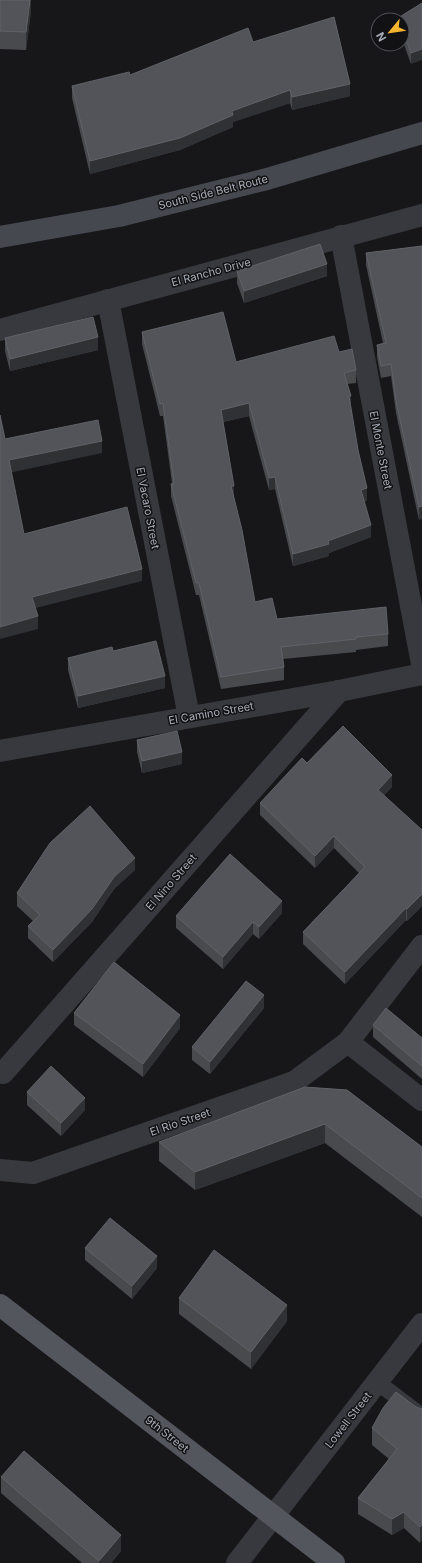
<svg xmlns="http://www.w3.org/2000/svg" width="422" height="1563" viewBox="0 0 422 1563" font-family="Inter,sans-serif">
  <rect width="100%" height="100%" fill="#171719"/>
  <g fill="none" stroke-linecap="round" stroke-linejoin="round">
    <path stroke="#38393f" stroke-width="16" d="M377,1382L422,1416"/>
    <g stroke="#38393f" stroke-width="22">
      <path d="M341,236L422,664"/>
      <path d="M108,300L189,717"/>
      <path d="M0,330L422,215"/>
      <path d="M0,751L339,691L422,674"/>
      <path d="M348,1042L422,1100"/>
      <path d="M3,1073L339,691"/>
      <path d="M0,1170L33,1173L294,1082L348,1042L422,946"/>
      <path d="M237,1563L422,1324"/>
    </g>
    <path stroke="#46484f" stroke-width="22" d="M0,237L119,216L267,179L422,133"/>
    <path stroke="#54565e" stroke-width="22" d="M0,1305L334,1563"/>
  </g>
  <g fill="#484a4e">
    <path d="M0,0H31V11L26,50L0,49Z"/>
    <path d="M422,3L411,64L402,39V20H398V18Z"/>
    <path d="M253,42L350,96L292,110L290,103L233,122V127L180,150L90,174L72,98V86L130,75Z"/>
    <path d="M422,246L419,520L396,413L391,376L381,378L377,357V345L383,343L366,265V253Z"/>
    <path d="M237,271L327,276L244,303L237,283Z"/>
    <path d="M142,332L236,362L339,352L356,370V383L347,384L358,450L367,501H364L371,537L329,553V556L293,566L275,489L269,490L249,416L223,422L234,498L255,602L277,619L388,634V646L356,650V652L283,659L284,667V680L221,689L199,595H196L171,496V484L172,483L163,416H160L142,344Z"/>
    <path d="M5,338L98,350L10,371L5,351Z"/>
    <path d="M113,651L165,688L78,708L68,670V658Z"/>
    <path d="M137,740L182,764L142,773L137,752Z"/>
    <path d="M307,763L392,787L384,795L422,830V906L407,921L406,920L345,984L303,944V932L359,873L334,848L315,868L260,815V803Z"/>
    <path d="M135,870L114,889L92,922L53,962L28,938V926L33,921L17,906V893Z"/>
    <path d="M282,913L259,939L253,934L223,969L176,928V916Z"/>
    <path d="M264,1008L210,1074L192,1060V1047Z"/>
    <path d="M74,1013L180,1028L143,1077L74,1025Z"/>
    <path d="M373,1025L422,1038V1079L373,1037Z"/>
    <path d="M305,1087L422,1147V1217L325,1143L195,1190L159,1161V1142Z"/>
    <path d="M27,1092L85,1110L61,1136L27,1105Z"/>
    <path d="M85,1248L157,1268L132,1299L85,1260Z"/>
    <path d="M179,1298L287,1321L251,1369L179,1314Z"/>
    <path d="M416,1407L422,1409L420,1543L404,1528L392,1535L358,1514V1498L389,1459L372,1445V1428Z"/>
    <path d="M1,1477L121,1551L111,1563H82L1,1493Z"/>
  </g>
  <g fill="#303134">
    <path d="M30,0H31V11L26,50V32Z"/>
    <path d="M422,49V60L411,64V53Z"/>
    <path d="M350,84V96L292,110V97Z"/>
    <path d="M290,90V103L233,122V127L180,150L90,174V161Z"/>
    <path d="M327,264V276L244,303V291Z"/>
    <path d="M98,337V350L10,371V359Z"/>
    <path d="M349,396H351V408Z"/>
    <path d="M249,403V416L221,422V410Z"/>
    <path d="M102,441V453L9,473V460Z"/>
    <path d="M275,477V489L269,490V478Z"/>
    <path d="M231,486H234V498L231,499Z"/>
    <path d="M367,488V501L361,502V490Z"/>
    <path d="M422,506V519L419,520V507Z"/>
    <path d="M371,525V537L329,553V556L293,566V554Z"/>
    <path d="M142,569V581L32,609V597Z"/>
    <path d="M38,616V629L0,639V627Z"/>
    <path d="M165,676V688L78,708V696Z"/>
    <path d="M182,752V764L142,773V761Z"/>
    <path d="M392,775V787L378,802V790Z"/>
    <path d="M334,836V848L315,868V856Z"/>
    <path d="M135,858V870L114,889L92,922L53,962V950L114,877Z"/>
    <path d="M422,894V906L407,921V909Z"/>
    <path d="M282,901V913L259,939V927Z"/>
    <path d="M406,908V920L345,984V972Z"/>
    <path d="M253,922V934L223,969V957Z"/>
    <path d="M264,995V1008L210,1074V1062Z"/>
    <path d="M180,1015V1028L143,1077V1064Z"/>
    <path d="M85,1098V1110L61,1136V1123Z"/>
    <path d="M325,1124V1143L195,1190V1172Z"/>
    <path d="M157,1256V1268L132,1299V1286Z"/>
    <path d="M287,1305V1321L251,1369V1352Z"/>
    <path d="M404,1512V1528L392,1535V1519Z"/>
    <path d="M422,1524V1540L420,1543V1527Z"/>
    <path d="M121,1535V1551L111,1563H99V1561Z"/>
  </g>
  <g fill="#53545a" stroke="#606269">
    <path d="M0,0H30L26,32L0,31Z"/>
    <path d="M422,3V49L411,53L402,28V20H399L398,18Z"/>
    <path d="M334,17L350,84L292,97L290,90L232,111L233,115L180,138L90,161L72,86L129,72L130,75L248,28L253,42Z"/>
    <path d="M320,244L327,264L244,291L237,271Z"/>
    <path d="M422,246V506L419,507L396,401L391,364L381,366L377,345L386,343L366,253Z"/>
    <path d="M223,312L236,362L334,336L339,352L352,349L356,370L344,373L351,396H349L358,450L367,488L361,490L371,525L328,541L329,544L293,554L275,477L269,478L249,403L221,410L234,486H231L242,530L255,602L272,598L277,619L386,607L388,634L356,637V639L281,647L284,667L221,677L199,583H196L171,484L174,483L163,403L160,404L142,332Z"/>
    <path d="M93,317L98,337L10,359L5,338Z"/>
    <path d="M0,415L5,439L98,420L102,441L9,460L24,534L127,507L142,569L32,597L38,616L0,627Z"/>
    <path d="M156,641L165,676L78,696L68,658L112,647L113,651Z"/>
    <path d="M343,726L392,775L378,790L422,830V894L407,909L406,908L345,972L303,932L365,867L334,836L315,856L260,803L302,758L307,763Z"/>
    <path d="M177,731L182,752L142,761L137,740Z"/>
    <path d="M90,806L135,858L114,877L92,909L53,950L28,926L40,915L17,893L50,843Z"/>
    <path d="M230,854L282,901L259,927L253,922L223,957L176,916Z"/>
    <path d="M114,962L180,1015L143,1064L74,1013Z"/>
    <path d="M246,981L264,995L210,1062L192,1047Z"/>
    <path d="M386,1008L422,1038V1066L373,1025Z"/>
    <path d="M51,1066L85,1098L61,1123L27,1092Z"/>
    <path d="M305,1087L347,1090L422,1147V1198L325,1124L195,1172L159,1142Z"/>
    <path d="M110,1218L157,1256L132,1286L85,1248Z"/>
    <path d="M214,1250L287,1305L251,1352L179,1298Z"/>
    <path d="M396,1392L416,1407L422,1409V1524L420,1527L404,1512L392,1519L358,1498L397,1449L372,1428L383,1408Z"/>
    <path d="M24,1451L121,1535L99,1561L1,1477Z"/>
  </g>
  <g text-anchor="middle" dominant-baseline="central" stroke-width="3" stroke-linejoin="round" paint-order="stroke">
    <g font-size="11" fill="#a9aeba" stroke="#121214">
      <text transform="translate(213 192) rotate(-14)">South Side Belt Route</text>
      <text transform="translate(211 272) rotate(-15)">El Rancho Drive</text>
      <text transform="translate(381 450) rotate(79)">El Monte Street</text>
      <text transform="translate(148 508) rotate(79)">El Vacaro Street</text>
      <text transform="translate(211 713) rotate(-10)">El Camino Street</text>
      <text transform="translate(171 882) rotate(-49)">El Nino Street</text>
      <text transform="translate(180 1122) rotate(-19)">El Rio Street</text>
      <text transform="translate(348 1420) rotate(-52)">Lowell Street</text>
      <text transform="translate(167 1434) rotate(38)">9th Street</text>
    </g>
  </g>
  <g transform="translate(390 32) rotate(241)"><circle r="19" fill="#121214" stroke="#4e5056"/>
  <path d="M0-3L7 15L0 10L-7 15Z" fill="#f9b52f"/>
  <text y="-6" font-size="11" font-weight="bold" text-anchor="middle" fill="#a9aeba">N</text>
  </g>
</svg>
